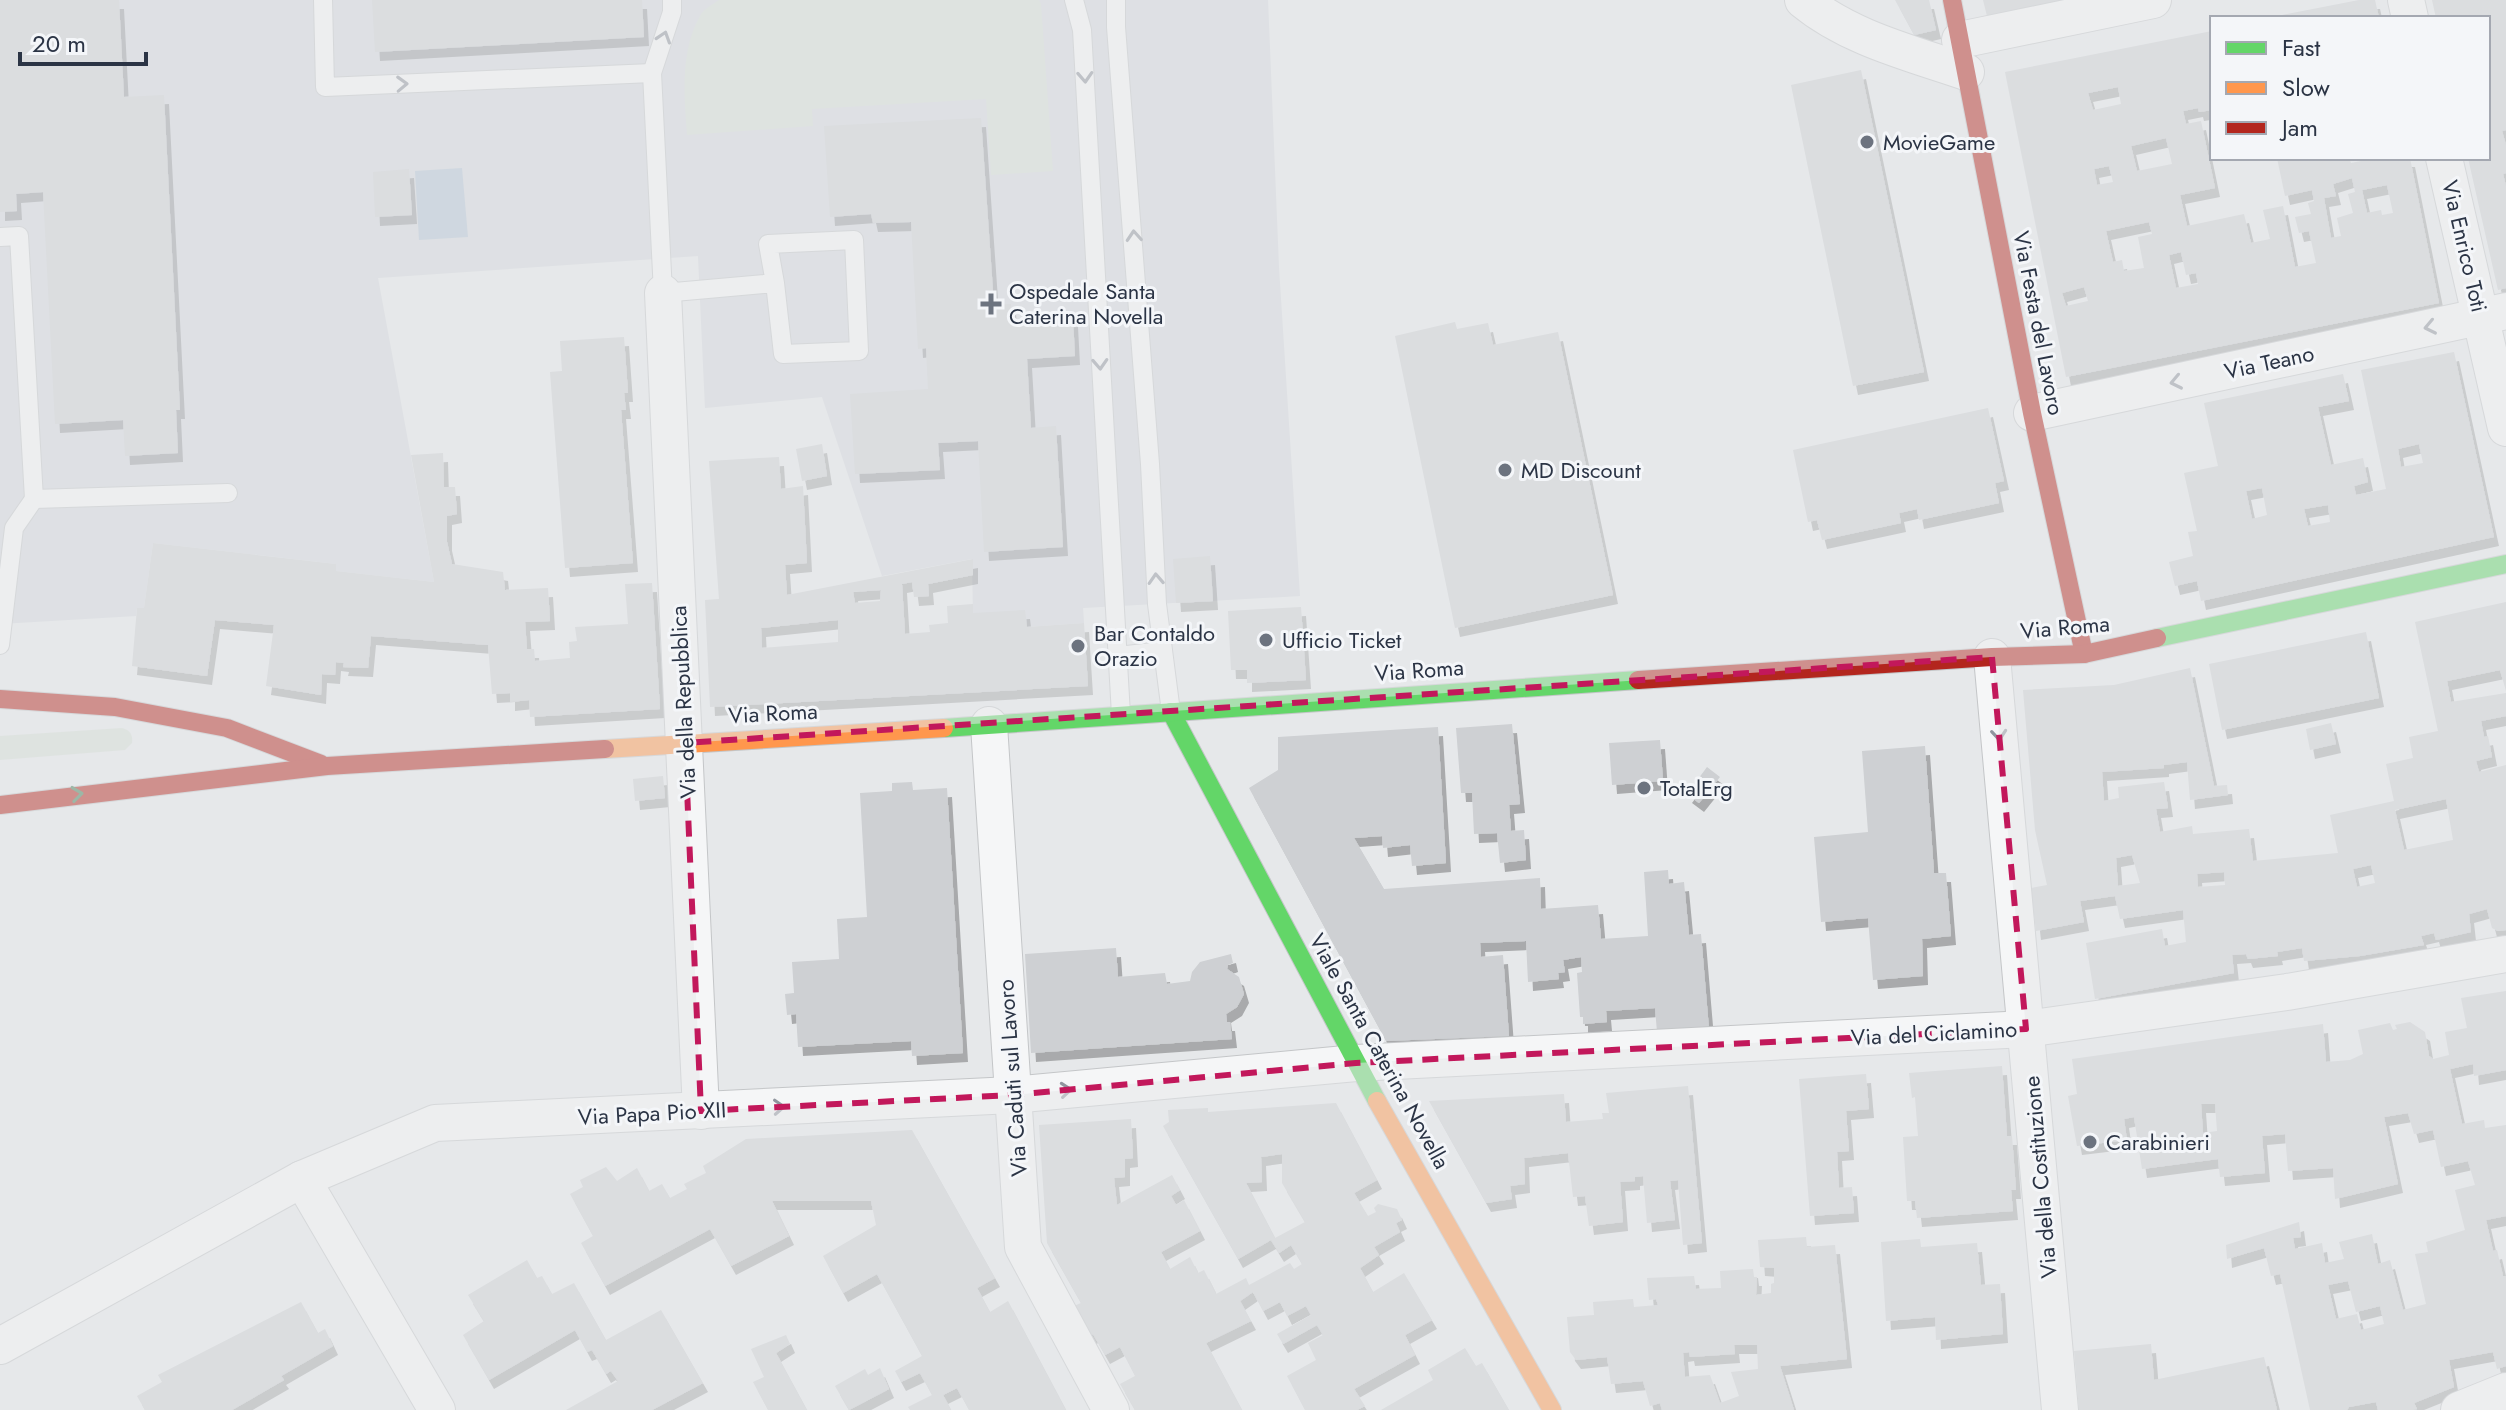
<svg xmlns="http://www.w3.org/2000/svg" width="2506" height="1410" viewBox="0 0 2506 1410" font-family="Jost,sans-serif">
  <defs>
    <filter id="shadow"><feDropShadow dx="5" dy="9" stdDeviation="0" flood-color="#0004"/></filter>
  </defs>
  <rect width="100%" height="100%" fill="#e6e8ea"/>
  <path fill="#d4d7dd" d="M0,0H1268L1279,268L1300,596L1083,608L1084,623L1027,627L973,613L972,559L882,576L822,397L705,408L698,256L378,278L434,582L336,571V564L153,543L144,608H137L136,616L0,624Z"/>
  <g fill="#d6ded6">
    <path d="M719,0H1039L1041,4L1053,171L991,175L986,99L812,109L813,126L687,135C684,96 680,51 700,16C703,9 712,5 719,0Z"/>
    <path d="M122,728C130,730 133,735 132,743L125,750L0,760V736Z"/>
  </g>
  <path fill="#b4c4d5" d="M462,168L468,237L419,240L415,171Z"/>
  <g fill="#ced0d3" fill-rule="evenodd" filter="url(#shadow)">
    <path d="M0,0H119L124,97L164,95L180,410H176L178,453L125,456L123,420L55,424L43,192L16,194L17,211L0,212Z"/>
    <path d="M372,0H642L644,37L375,52Z"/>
    <path d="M1895,0H1929L1936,30L1914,35Z"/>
    <path d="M1983,0H2080L1989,24Z"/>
    <path d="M2359,0H2375L2379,18H2282V15Z"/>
    <path d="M2432,0H2506V130L2502,131L2506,145V173L2503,174L2506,186V288L2498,290L2468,158H2488V18H2436Z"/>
    <path d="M2212,31V110L2199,112L2198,108L2183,111L2186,124L2201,121L2215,188L2180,195L2187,226L2244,214L2251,243L2270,239L2263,210L2283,206L2295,267L2316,263L2309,231L2299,233L2295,217L2311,214L2308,203L2314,201L2312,190L2285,196L2277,158H2349L2351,163L2376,158H2410L2439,303L2066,377L2005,72ZM2118,87L2121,104L2093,110L2088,93ZM2166,138L2172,164L2137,171L2131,146ZM2109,166L2113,182L2097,185L2094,169ZM2352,178L2355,192L2348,194L2353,213L2337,218L2341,236L2331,238L2324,198L2336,196L2333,184ZM2387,185L2393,213L2382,215L2381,210L2367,213L2362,190ZM2149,222L2152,234L2138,237L2144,268L2124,271L2122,260L2113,262L2106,231ZM2181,252L2186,275L2196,273L2198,284L2176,288L2169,255ZM2084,287L2088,301L2066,306L2062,293Z"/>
    <path d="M1861,70L1924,372L1853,386L1791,85Z"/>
    <path d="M981,118L994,305L1011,304L1012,321L1073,318L1075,356L1027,359L1031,428L1056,426L1063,547L984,552L978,441L938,443L940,470L855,474L850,394L928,389L926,348L918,349L911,222L873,223L871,214L830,217L824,126Z"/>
    <path d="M409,169L412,215L375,217L373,172Z"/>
    <path d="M1455,322L1457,329L1488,323L1493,345L1558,332L1613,595L1455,628L1395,336Z"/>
    <path d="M624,337L628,393H624L626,410H621L633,563L565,568L550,372L562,371L560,341Z"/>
    <path d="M2454,352L2494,537L2201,601L2197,581L2175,586L2169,562L2193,556L2188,532L2197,531L2184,473L2218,466L2204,403L2343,374L2349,401L2318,407L2331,465L2363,458L2368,482L2354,486L2356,495L2386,489L2361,370ZM2419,444L2423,463L2401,467L2398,449ZM2262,488L2267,515L2252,519L2246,491ZM2328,505L2330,522L2308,526L2304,509Z"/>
    <path d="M1988,408L2004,481L1995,483L1999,503L1919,520L1917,509L1899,513L1901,523L1822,540L1817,520L1808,522L1793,450Z"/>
    <path d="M822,444L827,476L802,481L796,449Z"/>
    <path d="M443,453L444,487H455L457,514L447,516V542L452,564L503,572L505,590L548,588L550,621L525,622L527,649H534L535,661L570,658L569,642L577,641L575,627L628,624L625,584L652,583L660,709L530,717L529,700L510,702V693L492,694L488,645L371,636L368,668L343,667L344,663L336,662L335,675L322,674L321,695L266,686L274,625L215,620L207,676L132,666L137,608H144L153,543L336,564V571L434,582L411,455Z"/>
    <path d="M779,457L781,489L803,486L807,563L785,565L787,595L973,559V575L928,584L929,596L914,597L912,582L902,584L905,634L930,632L929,625L948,623L947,606L973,604V613L1025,610L1027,627L1084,623L1088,686L710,707L705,600L719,599L709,461ZM881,590L880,601L855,603L853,592ZM838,620V642L762,648L761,628Z"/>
    <path d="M1210,556L1213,601L1176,603L1173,559Z"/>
    <path d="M2506,602V691L2500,670L2447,681L2451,702L2506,693V716L2481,721L2484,737L2488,736L2492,757L2476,761L2479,772L2506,765V930L2498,931L2492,928L2487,909L2469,914L2471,932L2436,940L2434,933L2421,936L2424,945L2360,956L2304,961L2302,948L2277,952L2278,956L2248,959L2246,954L2232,955L2234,973L2095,999L2086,943L2162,929L2165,946L2186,942L2183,910L2120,919L2115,896L2080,901L2084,922L2036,931L2031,888L2047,885L2035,830L2023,690L2114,685L2190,668L2214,786L2227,785L2228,795L2190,800L2187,762L2164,765V768L2102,772L2104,801L2119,798L2118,787L2164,782L2168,808L2156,809L2160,832L2192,826L2193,834L2249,829L2253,861L2338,853L2330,815L2394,801L2386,764L2413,758L2409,737L2438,731L2415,622ZM2446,799L2453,840L2404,850L2395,810ZM2132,855L2140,883L2118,886L2116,858ZM2371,865L2375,883L2357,887L2353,869ZM2224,872L2225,885L2198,887L2197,874Z"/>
    <path d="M1301,607L1306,680L1247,683V670H1231L1228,611Z"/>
    <path d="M2366,632L2379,698L2222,730L2209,664Z"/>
    <path d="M2331,723L2336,744L2310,750L2306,729Z"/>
    <path d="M1512,724L1520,804L1509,805L1511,831L1524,830L1526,860L1500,863L1497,833L1474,834L1472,793H1461L1456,728Z"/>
    <path d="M1438,727L1446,863L1412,866L1410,845L1383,848L1382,836L1354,838L1384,889L1540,878L1541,909L1598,905L1601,939L1648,936L1644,872L1668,870L1669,884L1684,882L1689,935L1701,934L1709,1029L1657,1032L1655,1008L1606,1011L1607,1022L1583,1024V1017H1580L1577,973L1582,972L1581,957L1563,960L1565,972L1558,973L1559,979L1528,982L1526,941L1480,943L1481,957L1503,955L1509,1036L1386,1041L1249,788L1278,770V737Z"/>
    <path d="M1660,740L1663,781L1612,785L1609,743Z"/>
    <path d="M1925,746L1934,873H1946L1951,936L1922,939L1923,976L1873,980L1868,918L1821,922L1814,837L1868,832L1862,751Z"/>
    <path d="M1707,767L1720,777L1699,803L1687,794Z"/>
    <path d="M663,776L665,798L635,801L633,779Z"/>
    <path d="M912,782L913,790L947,788L963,1053L912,1056L911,1041L798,1047L796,1014L787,1015L785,994L794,993L792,962L839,959L837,919L867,917L860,793L892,791V783Z"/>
    <path d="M1116,948L1118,977L1165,973L1167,984L1190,981L1192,972L1200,962L1231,954L1233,963L1228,965L1227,969L1239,977L1244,994L1237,1007L1226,1014L1227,1022H1230L1232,1039L1031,1053L1025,954Z"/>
    <path d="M2506,991V1070L2474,1076L2473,1064L2450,1069L2462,1124L2484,1120L2485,1128L2506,1125V1216L2486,1220L2493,1251L2497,1250L2503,1276H2506V1366L2497,1369L2493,1352L2449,1360L2454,1387L2414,1403L2417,1409L2413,1410H2378L2376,1402L2349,1407L2347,1410H2310L2280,1274L2271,1276L2264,1248L2227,1259L2226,1245L2299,1222L2301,1237L2293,1238L2295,1249L2322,1243L2325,1263L2344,1259L2339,1242L2372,1234L2378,1264L2390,1260L2403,1310L2426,1304L2415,1254L2428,1252L2426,1242L2465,1230L2455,1190L2475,1185L2468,1161L2441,1167L2433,1130L2414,1134L2408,1113L2384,1117L2398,1184L2335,1199L2333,1168L2288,1171L2285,1134L2262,1136L2265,1173L2220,1177L2218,1159L2142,1169L2134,1117L2124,1119L2127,1140L2077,1146L2068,1096L2077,1094L2072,1059L2323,1024L2326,1062L2350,1060L2363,1054L2358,1030L2390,1023L2393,1030L2397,1029L2395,1025L2410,1022L2425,1032L2429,1056L2433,1059L2449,1055L2445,1032L2467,1028L2461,998ZM2201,1104H2215L2217,1131L2203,1133ZM2348,1281L2356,1312L2380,1306L2384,1324L2361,1330L2357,1314L2336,1319L2328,1285Z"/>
    <path d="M2002,1066L2007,1136H2012L2016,1190H2011L2013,1211L1917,1218L1915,1201H1907L1903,1137L1918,1136L1915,1097L1912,1098L1909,1073Z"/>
    <path d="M1866,1074L1869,1109L1846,1111L1849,1151L1837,1152L1839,1188L1852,1187L1854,1213L1810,1216L1799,1079Z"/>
    <path d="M1688,1086L1702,1243L1683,1245L1678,1180L1670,1181L1675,1220L1647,1223L1643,1176L1635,1177V1181L1620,1182L1623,1222L1589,1226L1585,1196L1573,1197L1568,1153L1524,1158L1525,1184L1510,1186L1512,1199L1486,1203L1429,1101L1564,1094L1566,1122L1603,1119L1602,1113H1609L1606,1093Z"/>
    <path d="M1336,1103L1377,1180L1354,1193L1368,1216L1376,1212L1374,1208L1378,1204L1397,1209L1402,1220L1396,1223L1400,1232L1374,1247L1379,1255L1360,1268L1373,1292L1404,1273L1432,1320L1405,1335L1415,1355L1354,1389L1365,1406L1357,1410H1305L1287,1376L1316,1360L1308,1343L1323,1335L1317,1325L1283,1344L1277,1334L1311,1315L1306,1306L1287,1316L1280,1302L1263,1311L1253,1292L1240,1301L1251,1321L1206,1343L1242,1410H1135L1120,1384L1135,1376L1120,1347L1105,1355L1093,1334L1089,1337L1074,1306L1081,1303L1047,1243L1039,1125L1131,1119L1133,1158L1125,1159V1177L1114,1178L1117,1205L1172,1175L1180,1190L1171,1196L1176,1205L1184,1200L1200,1231L1161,1252L1170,1269L1190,1257L1198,1273L1204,1270L1216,1294L1246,1278L1249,1285L1290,1263L1294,1269L1302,1264L1291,1245L1279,1253L1271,1240L1238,1259L1163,1126L1169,1122L1168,1110L1208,1108V1112ZM1282,1154V1183L1305,1222L1275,1238L1246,1183L1262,1182L1261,1157Z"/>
    <path d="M912,1130L995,1278L977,1288L990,1312L1008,1301L1066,1410H969L957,1388L943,1395L951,1410H910L908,1407L932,1395L920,1373L901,1382L895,1371L922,1356L877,1274L843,1293L823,1256L876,1225L871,1201H772L789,1236L731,1266L710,1229L605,1286L581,1243L593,1236L570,1194L583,1187L580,1180L606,1167L617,1181L637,1168L649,1191L662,1184L670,1198L687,1189L684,1184L706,1173L703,1166L746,1139Z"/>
    <path d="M1806,1237L1807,1247L1835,1245L1847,1359L1780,1366L1794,1410H1662L1660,1403L1650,1406L1643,1381L1611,1384L1607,1357L1576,1360L1570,1352L1567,1317L1594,1315L1593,1302L1633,1299L1634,1307L1658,1305L1656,1299L1649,1300L1647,1278L1694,1276L1696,1289L1721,1288L1720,1271L1753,1269L1754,1277H1757L1756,1295L1771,1293V1284L1774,1283V1268L1760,1267L1758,1240ZM1734,1345H1757L1758,1369L1731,1372L1739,1396L1720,1403L1710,1375L1685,1377L1683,1353L1689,1352L1690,1357L1735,1354Z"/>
    <path d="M1920,1239L1921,1247L1977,1243L1981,1285L2000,1284L2003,1334L1936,1340L1935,1317L1886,1321L1881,1242Z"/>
    <path d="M527,1260L537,1278L542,1276L552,1294L574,1283L606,1340L661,1310L703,1383L652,1410H566L618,1381L611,1371L606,1374L592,1350L587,1352L575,1330L489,1380L463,1335L484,1321L468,1295Z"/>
    <path d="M301,1302L318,1333L325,1329L333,1346L281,1376L284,1380L232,1410H145L137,1396L162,1382L158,1375Z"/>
    <path d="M786,1335L790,1344L776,1353L807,1410H768L753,1382L764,1377L751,1349Z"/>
    <path d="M2151,1344L2154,1380L2264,1357L2277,1410H2079L2074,1351Z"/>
    <path d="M1465,1348L1476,1366L1482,1363L1509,1410H1381L1433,1380L1428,1370Z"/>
    <path d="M880,1368L889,1389L849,1410L835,1386L865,1369L868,1375Z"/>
  </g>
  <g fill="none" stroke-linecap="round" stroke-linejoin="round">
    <defs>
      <g id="lane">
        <path d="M323,0L325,87L652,73"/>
        <path d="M672,0V12L652,73L663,293L775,283L783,354L859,351L854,240L768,244L775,283"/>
        <path d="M1074,0L1082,30L1121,715"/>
        <path d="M1116,0V27L1150,464L1157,604L1171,712"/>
        <path d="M0,237L19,236L34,499L228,493"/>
        <path d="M0,645L14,528L34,499"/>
        <path d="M1118,656L1162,651"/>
      </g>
      <g id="street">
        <path d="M1803,0C1849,38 1911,53 1966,72"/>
        <path d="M2406,0L2410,18"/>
        <path d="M1960,40L2153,0"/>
        <path d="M2444,158L2506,428"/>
        <path d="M663,293L701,1111"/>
        <path d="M2032,413L2506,311"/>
        <path d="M1992,657L2060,1410"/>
        <path d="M989,725L1023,1247L1111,1410"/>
        <path d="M302,1179L437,1410"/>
        <path d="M0,1346L302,1179L435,1123L1012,1095L1356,1063L2026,1029L2287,992L2506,954"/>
        <path d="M2459,1410L2506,1391"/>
      </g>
      <g id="fast">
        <path d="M2157,638L2506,564"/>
        <path d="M1171,712L1377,1101"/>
        <path d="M944,728L1638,680"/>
      </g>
      <g id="slow">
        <path d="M605,749L944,728"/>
        <path d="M1377,1101L1552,1410"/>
      </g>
      <g id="jam">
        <path d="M1952,0L2032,413L2084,654"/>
        <path d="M1638,680L1992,657L2084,654L2157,638"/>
        <path d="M0,699L115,707L227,728L321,764"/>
        <path d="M0,805L327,766L605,749"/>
      </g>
    </defs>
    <use href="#lane" stroke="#c4c6c8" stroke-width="20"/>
    <use href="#street" stroke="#c4c6c8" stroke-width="38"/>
    <use href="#fast" stroke="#c4c6c8" stroke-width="20"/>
    <use href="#slow" stroke="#c4c6c8" stroke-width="20"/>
    <use href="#jam" stroke="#c4c6c8" stroke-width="20"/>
    <use href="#lane" stroke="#f5f6f7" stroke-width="18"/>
    <use href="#street" stroke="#f5f6f7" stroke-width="36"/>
    <use href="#fast" stroke="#63d668" stroke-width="18"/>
    <use href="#slow" stroke="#ff974d" stroke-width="18"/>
    <use href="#jam" stroke="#b3261e" stroke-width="18"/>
  </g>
  <defs><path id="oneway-chevron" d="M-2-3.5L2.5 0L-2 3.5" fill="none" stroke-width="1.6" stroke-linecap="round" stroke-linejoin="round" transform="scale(2)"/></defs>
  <g stroke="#90959e">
    <use href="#oneway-chevron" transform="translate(664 37) rotate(-72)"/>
    <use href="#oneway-chevron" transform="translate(1085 77) rotate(87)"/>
    <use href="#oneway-chevron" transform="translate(402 84) rotate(-2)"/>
    <use href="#oneway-chevron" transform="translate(1134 236) rotate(-94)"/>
    <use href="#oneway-chevron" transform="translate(2430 327) rotate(168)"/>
    <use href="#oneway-chevron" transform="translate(1100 364) rotate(87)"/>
    <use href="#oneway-chevron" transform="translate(2176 382) rotate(168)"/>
    <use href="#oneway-chevron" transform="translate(1156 579) rotate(-93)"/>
    <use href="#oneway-chevron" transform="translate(1999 735) rotate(85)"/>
    <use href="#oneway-chevron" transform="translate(1066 1090) rotate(-5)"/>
    <use href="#oneway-chevron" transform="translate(779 1107) rotate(-3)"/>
  </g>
  <use stroke="#447d55" href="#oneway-chevron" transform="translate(77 794) rotate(-7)"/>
  <path d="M0 0H2506V1410H0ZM1992,657L2026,1029L1356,1063L1012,1095L701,1111L685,743Z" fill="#e6e8ea" fill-opacity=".55" fill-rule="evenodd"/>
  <path fill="none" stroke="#c2185b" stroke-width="6" stroke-dasharray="16 10" stroke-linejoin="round" d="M1992,657L2026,1029L1356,1063L1012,1095L701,1111L685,743Z"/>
  <g fill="#6c737f" stroke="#f4f6f9" stroke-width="3">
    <circle cx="1867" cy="142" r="8"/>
    <path d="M987 292h8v8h8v8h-8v8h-8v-8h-8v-8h8z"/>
    <circle cx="1505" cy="470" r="8"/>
    <circle cx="1266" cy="640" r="8"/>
    <circle cx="1078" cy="646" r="8"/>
    <circle cx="1644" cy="788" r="8"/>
    <circle cx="2090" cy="1142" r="8"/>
  </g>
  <g text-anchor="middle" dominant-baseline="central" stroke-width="6" stroke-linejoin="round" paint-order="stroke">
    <g font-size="22" fill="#2b3445" stroke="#f4f6f9" text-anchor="start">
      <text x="1883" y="142">MovieGame</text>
      <text x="1009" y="291">Ospedale Santa<tspan x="1009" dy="25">Caterina Novella</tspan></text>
      <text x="1521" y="470">MD Discount</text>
      <text x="1094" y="633">Bar Contaldo<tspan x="1094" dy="25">Orazio</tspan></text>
      <text x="1282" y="640">Ufficio Ticket</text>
      <text x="1660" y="788">TotalErg</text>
      <text x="2106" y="1142">Carabinieri</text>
    </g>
    <g font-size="22" fill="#2b3445" stroke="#f4f6f9">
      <text transform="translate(2465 246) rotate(77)">Via Enrico Toti</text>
      <text transform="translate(2039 323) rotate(79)">Via Festa del Lavoro</text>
      <text transform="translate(2269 362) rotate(-12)">Via Teano</text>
      <text transform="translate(2065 627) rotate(-5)">Via Roma</text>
      <text transform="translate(1419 670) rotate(-4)">Via Roma</text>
      <text transform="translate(683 702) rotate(-93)">Via della Repubblica</text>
      <text transform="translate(773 713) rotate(-3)">Via Roma</text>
      <text transform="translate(1934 1033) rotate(-3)">Via del Ciclamino</text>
      <text transform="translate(1380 1051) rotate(61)">Viale Santa Caterina Novella</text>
      <text transform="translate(1012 1078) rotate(-94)">Via Caduti sul Lavoro</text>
      <text transform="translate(652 1113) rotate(-3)">Via Papa Pio XII</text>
      <text transform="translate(2040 1177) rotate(-95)">Via della Costituzione</text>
    </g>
  </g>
  <rect x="2210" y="16" width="280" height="144" fill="#f4f6f9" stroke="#a4a8b1" stroke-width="2"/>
  <rect x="2226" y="42" width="40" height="12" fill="#63d668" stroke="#a4a8b1" stroke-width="2"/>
  <text x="2282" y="56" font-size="24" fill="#2b3445">Fast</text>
  <rect x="2226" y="82" width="40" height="12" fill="#ff974d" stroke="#a4a8b1" stroke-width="2"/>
  <text x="2282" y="96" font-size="24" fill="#2b3445">Slow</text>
  <rect x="2226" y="122" width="40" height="12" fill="#b3261e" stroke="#a4a8b1" stroke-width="2"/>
  <text x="2282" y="136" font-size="24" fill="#2b3445">Jam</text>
  <path d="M20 52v12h126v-12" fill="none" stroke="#2b3445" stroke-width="4"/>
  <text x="32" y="52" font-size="24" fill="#2b3445" stroke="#f4f6f9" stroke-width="6" paint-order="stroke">20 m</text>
</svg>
